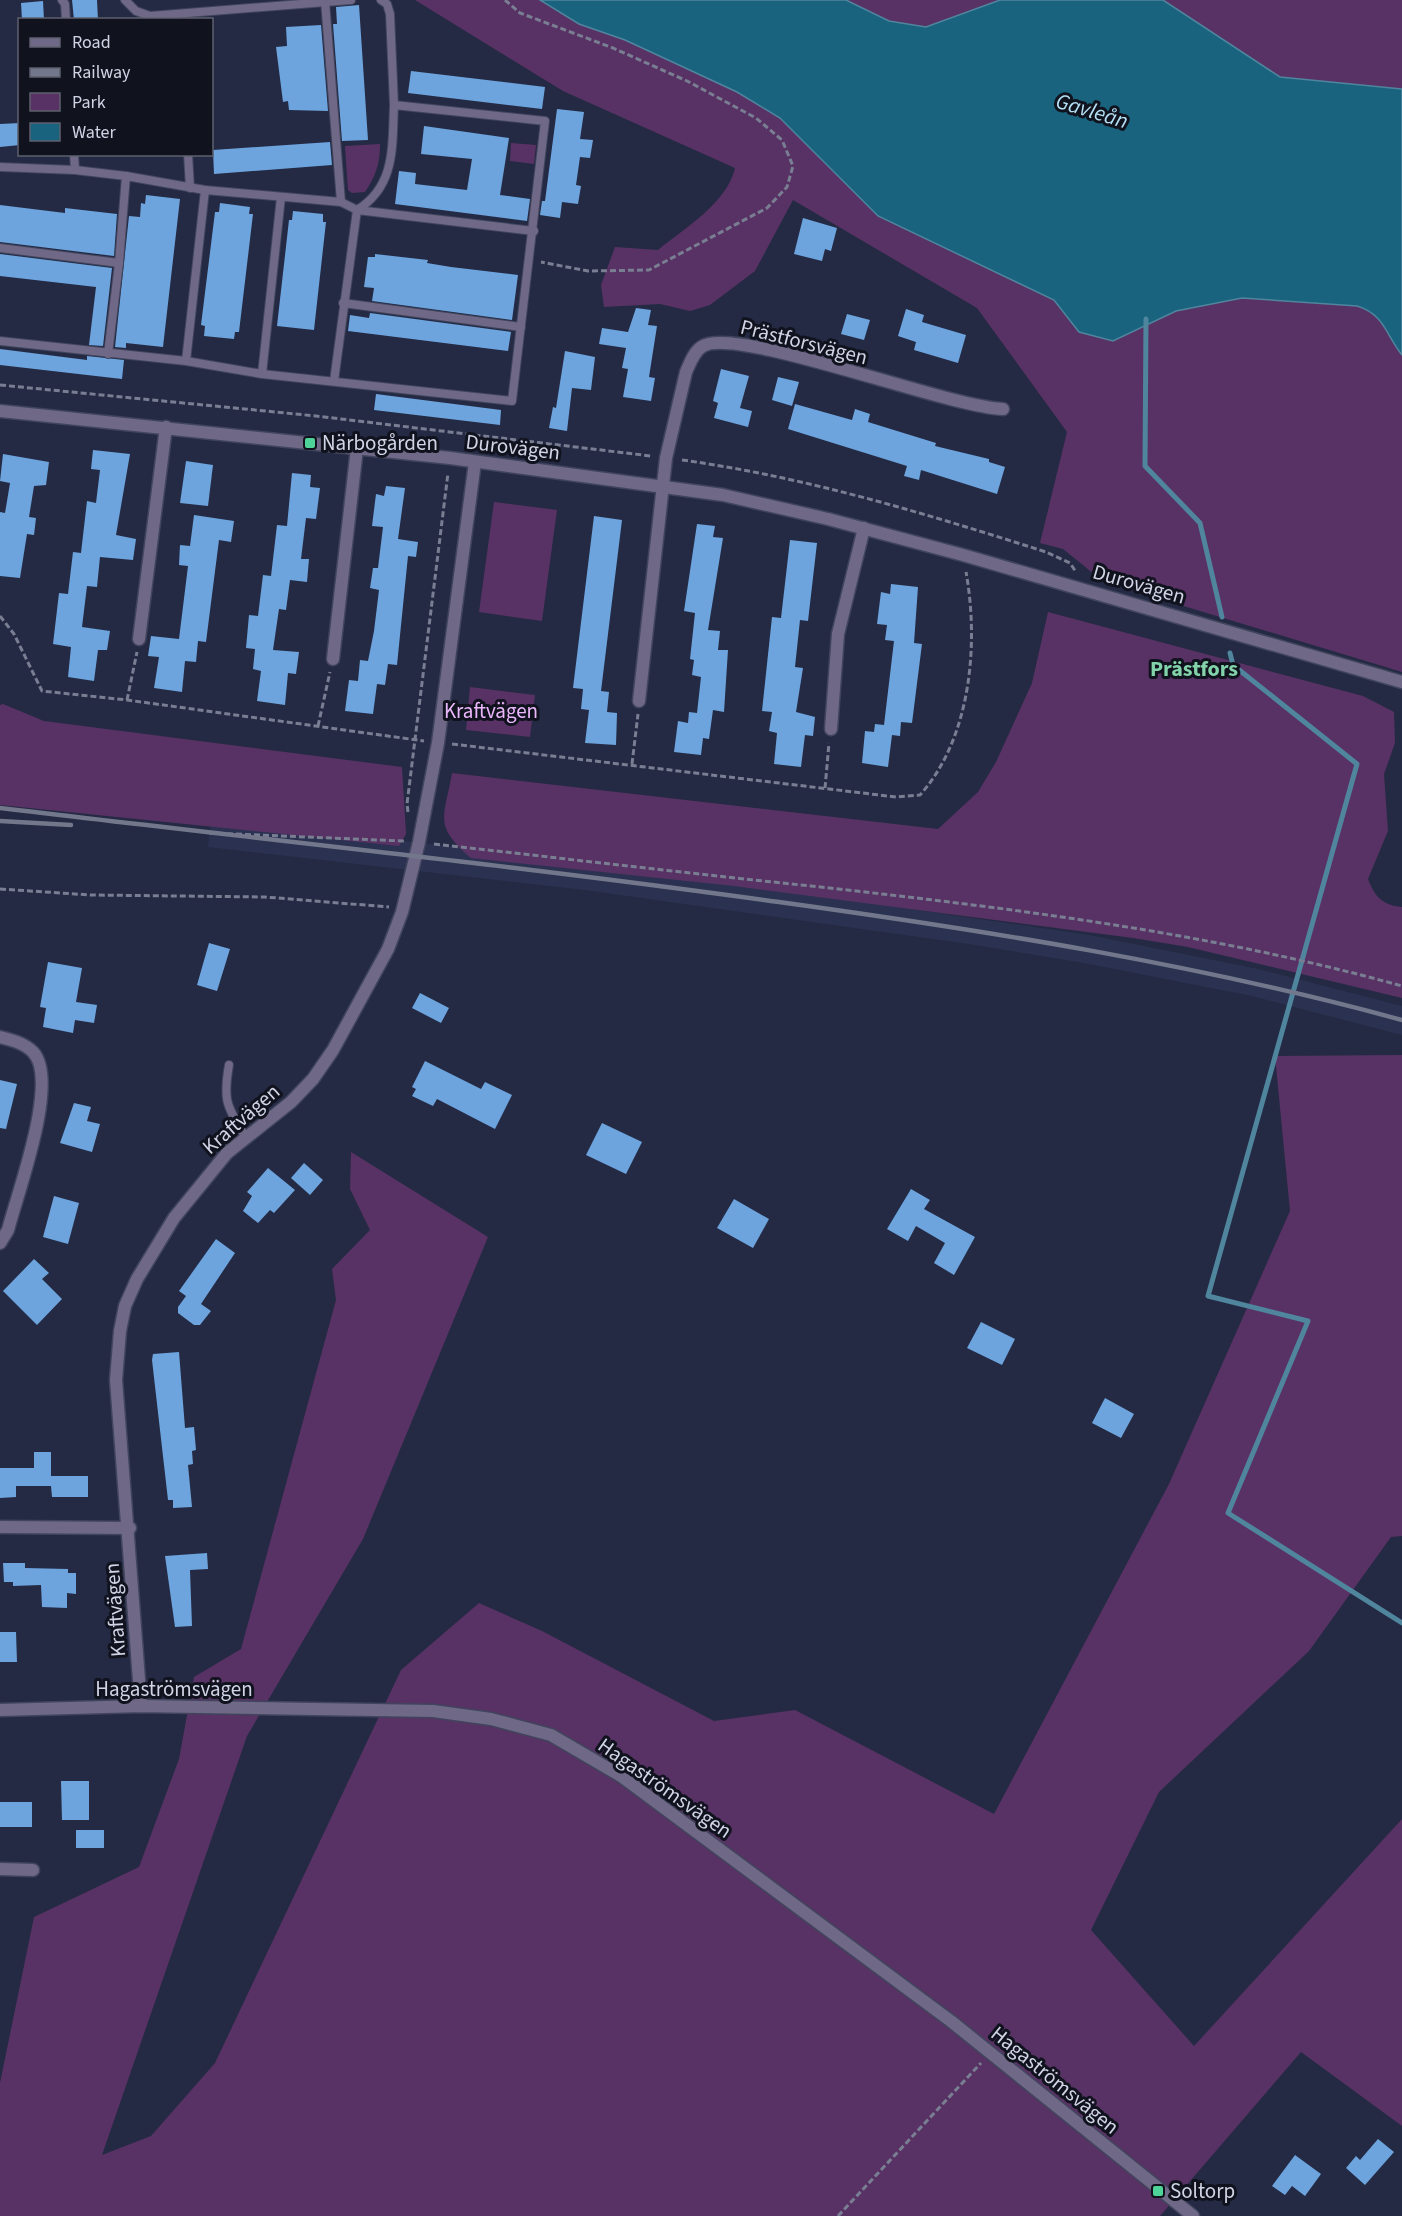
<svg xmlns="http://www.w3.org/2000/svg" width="1402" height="2216" viewBox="0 0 1402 2216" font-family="'Source Sans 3',sans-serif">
  <rect width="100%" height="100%" fill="#242a43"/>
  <path fill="#2b3251" d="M211,819L589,862L1089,935L1258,969L1402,1006V1035L1252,996L1084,963L969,944L585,890L208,847Z"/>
  <g fill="#583264">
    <path d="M415,0H540L579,24L625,40L737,92L780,118L878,216L1054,300L1079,332L1113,341L1176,311L1242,298L1357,306C1384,314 1386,335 1402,355V672L1144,594L1094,574L1063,549L1040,543L1067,432L977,308L793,200L755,271L710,305L690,311L660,304L604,307L601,285L615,247L658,250C685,228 727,203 735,168L563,91Z"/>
    <path d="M846,0H1000L926,27L889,21Z"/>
    <path d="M1163,0H1402V89L1280,77Z"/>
    <path d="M511,143L536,145L534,164L510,161Z"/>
    <path d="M380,144C380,164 376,175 365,192L352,193L348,190L345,146Z"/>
    <path d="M494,502L557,510L542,621L479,612Z"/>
    <path d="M1048,612L1363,696L1394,712L1395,743L1384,774L1388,831L1368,879C1375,897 1382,905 1402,907V998L1188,947L1133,938L734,886L471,858C433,825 444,819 452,773L938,829L978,792L996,762L1032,683Z"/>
    <path d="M470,687L535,695L530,737L466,730Z"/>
    <path d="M3,704L44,721L402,767L406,834L399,846L0,805V705Z"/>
    <path d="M1402,1055V1536L1391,1537L1309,1651L1159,1792L1091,1930L1194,2046L1402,1819V2126L1301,2052L1160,2216H0V2083L34,1917L139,1867L179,1759L194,1677L241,1649L336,1300L332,1269L370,1230L350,1189L351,1152L488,1237L363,1539L247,1736L102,2155L151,2136L215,2063L401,1670L479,1603L542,1631L714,1721L795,1710L994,1814L1169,1484L1290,1211L1275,1056Z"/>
  </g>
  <path fill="#19637f" stroke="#50859e" stroke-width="1.5" d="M540,0H846L889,21L926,27L1000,0H1163L1280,77L1402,89V355C1386,335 1384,314 1357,306L1242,298L1176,311L1113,341L1079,332L1054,300L878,216L780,118L737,92L625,40L579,24Z"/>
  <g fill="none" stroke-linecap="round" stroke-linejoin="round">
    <g stroke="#50859e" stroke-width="5">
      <path d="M1146,319L1145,466L1200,523L1222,617"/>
      <path d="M1230,653L1233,665L1357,764L1208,1296L1308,1321L1228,1513L1402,1623"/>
    </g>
  </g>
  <g fill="#6da4de">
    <path d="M72,0H97L98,20H74Z"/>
    <path d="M43,1L44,20H22L21,3Z"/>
    <path d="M359,5L368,140L342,141L333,24H337L336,7Z"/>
    <path d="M321,25L328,111L289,110L288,101L283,102L276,47L287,46L286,27Z"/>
    <path d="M411,71L545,87L542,109L408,93Z"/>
    <path d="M557,109L584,112L580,139L593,140L590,158L580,157L576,185L581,186L578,204L562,202L560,218L540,215L542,201H545Z"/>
    <path d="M20,123V145L0,147V124Z"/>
    <path d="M424,126L509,138L500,195L530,199L527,221L395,204L399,171L416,173L415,184L467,190L472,159L421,154Z"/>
    <path d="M330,142L332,165L214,174L213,150Z"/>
    <path d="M146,195L180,199L163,347L126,343V348L115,347L129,216L140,217L141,203L145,204Z"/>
    <path d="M220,203L250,207L249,214H253L239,332H235L234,339L204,336L205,326L201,325L215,212H219Z"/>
    <path d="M0,205L65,213V208L117,214L114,256L0,242Z"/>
    <path d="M293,211L323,214V222H326L314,330L277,326L289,220H292Z"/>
    <path d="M803,218L837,228L831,251L825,249L822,261L794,254Z"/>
    <path d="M0,254L112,268L103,346L89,345L96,287L0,276Z"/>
    <path d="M375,254L428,260L427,263L451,267L518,275L512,320L372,301L374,288L364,287L368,257H375Z"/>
    <path d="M636,308L651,310L648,325L657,326L649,377L655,378L651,401L623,397L628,369L622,368L626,348L599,344L602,328L628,332Z"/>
    <path d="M906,309L924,315L922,322L966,335L958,363L914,350L916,342L898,336Z"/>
    <path d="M370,313L511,332L508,351L348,331L350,315L369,318Z"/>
    <path d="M847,314L870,320L864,340L841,334Z"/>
    <path d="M0,349L87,360V356L124,360L122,379L0,365Z"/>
    <path d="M565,351L595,357L591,390L572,388L567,431L549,428L553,407L556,408Z"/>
    <path d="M721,369L749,376L740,408L752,411L748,427L714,418L718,403L713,401Z"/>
    <path d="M778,377L799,382L792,406L772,400Z"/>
    <path d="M376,394L501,410L500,425L374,410Z"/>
    <path d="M795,404L852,420L855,409L870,414L868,422L936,443L935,446L989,459V462L1005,467L997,494L921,470L919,480L904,476L907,466L788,429Z"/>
    <path d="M93,450L130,454L116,535L136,539L133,560L100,557L97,587L87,586L82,627L110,631L107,650H98L94,681L68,677L71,647L53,644L59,593L68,594L73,552L81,553L87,501L96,503L100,470L91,469Z"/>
    <path d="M3,454L49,462L46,485L34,486L29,517L36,518L34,535L27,534L20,578L0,576V512L5,513L10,483L0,481Z"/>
    <path d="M186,461L213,465L208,506L180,503Z"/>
    <path d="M292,473L311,475L310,487L320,488L316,519L306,518L301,559H309L307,582L290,580L286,610L279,609L273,650L299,652L296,674L288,673L285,705L257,701L261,671L253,669L255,649L246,648L249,615L258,616L263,575L271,576L277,525L287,526Z"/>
    <path d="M386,486L405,488L398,539L418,542L416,557L408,556L397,665L388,664L385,685L377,684L373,714L345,711L349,680L358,681L360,660L368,661L374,631L379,590L370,588L373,568H378L383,527L372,526L376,494L384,496Z"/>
    <path d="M194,515L234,521L231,542L219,540L206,642L198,641L196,662L185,661L182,692L154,688L159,657L148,656L151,636L179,639L188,566L179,565L180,545L190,546Z"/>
    <path d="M594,516L622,520L601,691L609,692L607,712L617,713L616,745L585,743L589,710L581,709L583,689L573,688Z"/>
    <path d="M697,524L715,526L713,537L723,538L708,630L720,631L718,650H728L724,712L713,710L709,739L703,738L701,755L674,752L678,721L688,723L689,712L697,713L701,677L692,675L694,660L690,659L695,613L684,611Z"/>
    <path d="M790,540L817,543L808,621L800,620L795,667L803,668L796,712L815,717L813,736L805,735L801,767L774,764L777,733L769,731L772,712L762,711L772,617L781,618Z"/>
    <path d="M891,584L918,587L914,643L922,644L912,723L901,722L900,736L892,735L888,767L862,763L865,731L874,732L875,724L884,725L894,641L885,640L887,625L877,624L881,592L890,594Z"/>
    <path d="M209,943L230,949L217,991L197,985Z"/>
    <path d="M48,962L82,968L76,1002L97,1005L94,1023L75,1020L73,1033L43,1027L46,1008L40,1007Z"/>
    <path d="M420,993L449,1008L441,1023L412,1008Z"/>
    <path d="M425,1061L481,1089L485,1082L512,1095L495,1129L437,1099L433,1106L412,1096L416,1089L412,1087Z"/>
    <path d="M0,1080L17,1084L6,1129L0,1128Z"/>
    <path d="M74,1103L91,1107L87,1121L100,1124L92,1152L60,1143Z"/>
    <path d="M602,1123L642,1142L626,1174L586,1155Z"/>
    <path d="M304,1163L323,1180L310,1195L291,1178Z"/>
    <path d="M268,1168L295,1190L274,1213L270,1210L258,1223L243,1211L252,1196L247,1192Z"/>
    <path d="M911,1189L930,1200L924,1209L975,1237L954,1275L934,1263L945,1243L916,1226L908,1241L887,1229Z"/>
    <path d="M54,1196L79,1203L68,1244L43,1237Z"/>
    <path d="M734,1199L769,1219L753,1248L717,1228Z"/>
    <path d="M216,1239L235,1253L201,1304L211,1311L200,1325H194L178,1313V1307L186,1296L179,1291Z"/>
    <path d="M34,1259L49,1273L42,1279L62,1299L37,1325L3,1291Z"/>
    <path d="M981,1322L1015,1339L1002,1365L967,1348Z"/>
    <path d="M179,1352L185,1428L194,1427L196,1450L192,1451L193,1464L188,1465L192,1507L173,1508V1500H168L152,1360L153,1354Z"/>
    <path d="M1105,1398L1134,1414L1121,1438L1092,1423Z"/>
    <path d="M34,1452H51V1476H88V1497H52L51,1486H16V1497L0,1498V1468H34Z"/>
    <path d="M207,1553L208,1569L190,1570L192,1626L175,1627L165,1556Z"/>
    <path d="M3,1563H25V1568L68,1569V1573H76V1594L67,1593V1608L42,1607L41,1585L13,1586V1582H4Z"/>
    <path d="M0,1632H16L17,1662H0Z"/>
    <path d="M61,1781H89V1820H62Z"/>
    <rect x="0" y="1802" width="32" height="25"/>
    <rect x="76" y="1830" width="28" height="18"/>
    <path d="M1378,2139L1394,2152L1365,2185L1346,2168L1356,2156L1360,2160Z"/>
    <path d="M1295,2155L1321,2174L1305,2196L1292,2186L1285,2195L1272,2186Z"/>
  </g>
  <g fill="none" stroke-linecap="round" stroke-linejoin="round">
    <defs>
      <g id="service">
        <path d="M62,0L65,4L66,20"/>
        <path d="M125,0L136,11L150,16L351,0"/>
        <path d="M381,0L387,4L390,14L394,105"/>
        <path d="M325,1L341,202"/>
        <path d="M74,154L75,170"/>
        <path d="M188,154L190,188"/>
        <path d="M0,167L75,170L126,176"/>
        <path d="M0,248L119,263"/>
        <path d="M343,303L521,327"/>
        <path d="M0,341L186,361L262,374L512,401L545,121L394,105C392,146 396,186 357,210L341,202L205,190L126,176L119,263L108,354"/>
        <path d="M186,361L205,190"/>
        <path d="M262,374L281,197"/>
        <path d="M334,381L357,210L534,231"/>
        <path d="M229,1065C223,1099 226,1106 245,1136"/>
      </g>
      <g id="minor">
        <path d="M0,411L450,458L723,495L828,519L963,555L1402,682"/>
        <path d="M139,639L166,427"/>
        <path d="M333,659L357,448"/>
        <path d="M639,701L666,458L686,372C690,363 694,351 703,346C737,326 946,407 1003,409"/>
        <path d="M831,729L838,634L864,528"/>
        <path d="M0,1037C12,1040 24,1043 33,1052C60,1080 17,1194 8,1230L0,1243"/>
        <path d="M0,1527L130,1528"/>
        <path d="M141,1706L116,1380L120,1331L125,1306L137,1279L174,1218L227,1153L291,1102L313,1079L333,1050L388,949L402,912L419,842L438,743L475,462"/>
        <path d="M0,1869L33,1870"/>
      </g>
      <path id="tertiary" d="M0,1710L141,1706L433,1711L491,1719L551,1735L621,1776L952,2022L1193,2216"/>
    </defs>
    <use href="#service" stroke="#40455d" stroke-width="10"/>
    <use href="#minor" stroke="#40455d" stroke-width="15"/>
    <use href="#tertiary" stroke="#40455d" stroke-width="15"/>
    <g stroke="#797e93" stroke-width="3" stroke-dasharray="6 3" stroke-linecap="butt">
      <path d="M505,0L520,13L613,48L687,81L756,118L782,140L793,166L787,187L767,208L649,270L588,271L541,262"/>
      <path d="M0,385L316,416L651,456"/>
      <path d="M682,460C806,477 927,514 1046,552L1070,563L1076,572"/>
      <path d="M0,616L14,634L42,691L127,700L424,741"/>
      <path d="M127,700L137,652"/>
      <path d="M318,726L330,672"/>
      <path d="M452,744L896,797L920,795C971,738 979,644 966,572"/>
      <path d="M632,764L638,714"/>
      <path d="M825,788L829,743"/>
      <path d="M408,812L407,804L448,473"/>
      <path d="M209,833L404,841"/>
      <path d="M434,844C560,858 685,873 811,886C1010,908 1208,932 1402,986"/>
      <path d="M0,889L91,895L265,897L389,907"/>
      <path d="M838,2216L981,2063"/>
    </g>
    <use href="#service" stroke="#6f6886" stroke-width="8"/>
    <use href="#minor" stroke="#6f6886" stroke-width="12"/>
    <use href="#tertiary" stroke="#6f6886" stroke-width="12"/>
    <g stroke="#72778c" stroke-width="4.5">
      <path d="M0,808C260,839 520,866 779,902C989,931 1197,964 1402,1020"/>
      <path d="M0,821L71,825"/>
    </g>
  </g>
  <g fill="#4ed399" stroke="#10131e" stroke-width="2">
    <rect x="304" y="437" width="12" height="12" rx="3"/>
    <rect x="1152" y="2185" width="12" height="12" rx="3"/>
  </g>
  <g text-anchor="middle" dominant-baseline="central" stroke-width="6" stroke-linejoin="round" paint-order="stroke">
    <g font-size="21" fill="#d0d4e5" stroke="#10131e">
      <text transform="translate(804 342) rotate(14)">Prästforsvägen</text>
      <text transform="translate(513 447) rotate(7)">Durovägen</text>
      <text transform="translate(1139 584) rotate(16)">Durovägen</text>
      <text transform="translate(241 1119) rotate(-41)">Kraftvägen</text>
      <text transform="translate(115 1610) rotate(-94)">Kraftvägen</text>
      <text x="174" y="1689">Hagaströmsvägen</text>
      <text transform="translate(665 1788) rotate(35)">Hagaströmsvägen</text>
      <text transform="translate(1055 2080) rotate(39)">Hagaströmsvägen</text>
    </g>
    <g font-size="21" fill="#d0d4e5" stroke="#10131e" text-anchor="start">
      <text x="322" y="443">Närbogården</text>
      <text x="1170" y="2191">Soltorp</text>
    </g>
    <g font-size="21" fill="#ebb7fb" stroke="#10131e">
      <text x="491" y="711">Kraftvägen</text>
    </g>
    <g font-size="22" font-style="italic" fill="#b4dff4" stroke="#10131e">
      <text transform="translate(1092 111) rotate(17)">Gavleån</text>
    </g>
    <g font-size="22" font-weight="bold" fill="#82d3aa" stroke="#10131e">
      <text x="1194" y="669">Prästfors</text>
    </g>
  </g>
  <rect x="18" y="18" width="195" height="138" fill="#10131e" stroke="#5d606e" stroke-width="1.5"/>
  <rect x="30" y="38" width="30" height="9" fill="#6f6886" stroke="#5d606e" stroke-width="1.5"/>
  <text x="72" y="48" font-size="18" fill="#d0d4e5">Road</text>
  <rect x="30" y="68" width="30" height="9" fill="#72778c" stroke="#5d606e" stroke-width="1.5"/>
  <text x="72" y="78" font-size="18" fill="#d0d4e5">Railway</text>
  <rect x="30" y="93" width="30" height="18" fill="#583264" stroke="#5d606e" stroke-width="1.5"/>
  <text x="72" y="108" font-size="18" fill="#d0d4e5">Park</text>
  <rect x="30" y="123" width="30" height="18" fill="#19637f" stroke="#5d606e" stroke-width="1.5"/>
  <text x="72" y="138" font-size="18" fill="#d0d4e5">Water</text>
</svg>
